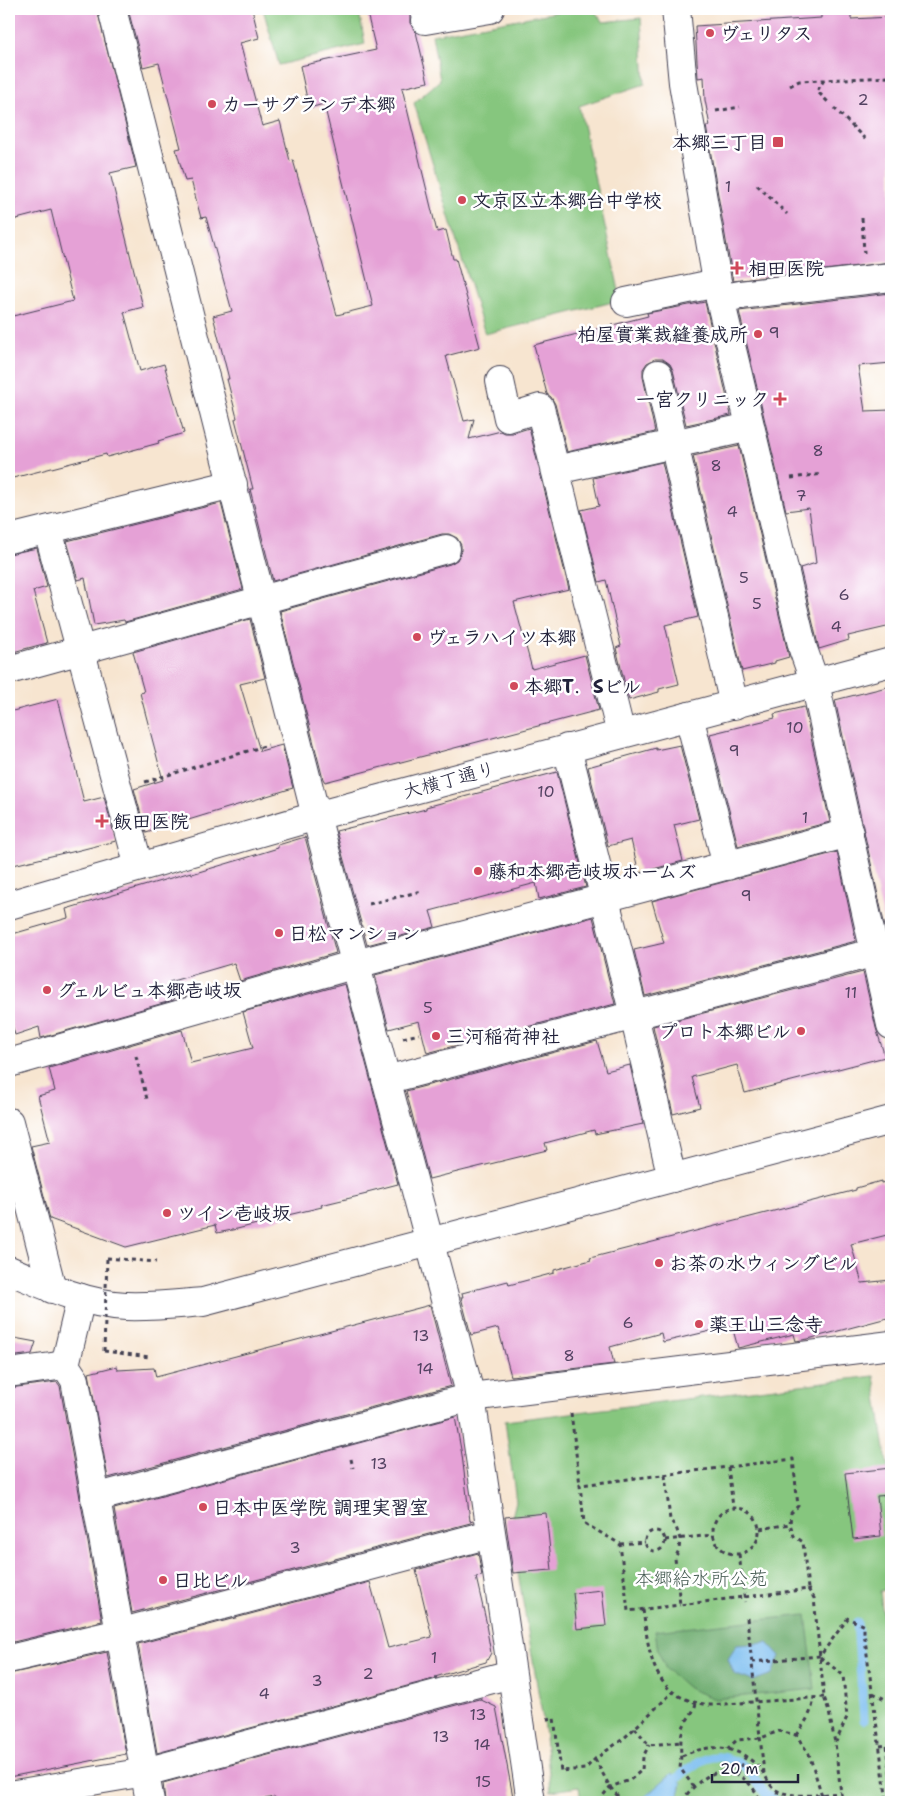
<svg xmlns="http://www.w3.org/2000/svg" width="900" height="1811" viewBox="0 0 900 1811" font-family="'Shantell Sans','Klee One',sans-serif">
  <rect width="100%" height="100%" fill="#fff"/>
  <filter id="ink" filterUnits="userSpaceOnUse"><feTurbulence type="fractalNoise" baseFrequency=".02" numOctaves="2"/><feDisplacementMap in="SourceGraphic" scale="10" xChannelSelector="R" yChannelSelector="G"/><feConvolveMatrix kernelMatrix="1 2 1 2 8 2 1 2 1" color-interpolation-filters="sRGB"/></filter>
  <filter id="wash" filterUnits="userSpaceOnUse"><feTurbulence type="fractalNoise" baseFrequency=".0096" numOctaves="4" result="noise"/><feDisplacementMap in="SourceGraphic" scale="20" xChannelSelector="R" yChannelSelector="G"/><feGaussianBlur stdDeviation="1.12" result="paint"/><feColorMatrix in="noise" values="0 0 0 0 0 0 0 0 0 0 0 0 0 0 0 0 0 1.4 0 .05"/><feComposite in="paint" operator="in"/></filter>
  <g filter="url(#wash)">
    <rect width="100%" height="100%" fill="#f7e5d0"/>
    <g fill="#86c67e" stroke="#54745c">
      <path d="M263,9H363L359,11L365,44L279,65Z"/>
      <path d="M573,9H593L603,22L641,18L645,84L579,106L621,300L485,334L414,103L440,80L432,35Z"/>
      <path d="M874,1376L891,1490V1589L880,1591L891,1681V1802H581L579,1787L551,1791L543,1720L518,1573L512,1517L516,1501L505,1421Z"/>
    </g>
    <path fill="#6cab6d" stroke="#476654" d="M806,1615L815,1689L715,1699L688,1688L666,1669L658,1651L655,1631Z"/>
    <g fill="#7abdf0" stroke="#4e7096">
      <path d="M768,1643L780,1656L772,1674L753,1681L734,1674L728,1659L737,1645Z"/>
      <path d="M672,1773L682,1783L677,1802H639Z"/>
    </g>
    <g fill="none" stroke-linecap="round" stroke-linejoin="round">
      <g stroke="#7abdf0" stroke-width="9">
        <path d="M857,1622L864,1720"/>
        <path d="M677,1778C694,1765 710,1750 732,1760C737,1762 742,1764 746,1768C757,1779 762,1795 777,1802"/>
        <path d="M821,1802H824"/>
      </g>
    </g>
    <g id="blocks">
      <g fill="#e5a1d6">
        <path d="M9,9H97L136,167L110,173L143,307L124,312L140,371L164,364L184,433L158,441L159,443L107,457L106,454L9,479V317L73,301L51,210L9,221Z"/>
        <path d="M128,9H252L259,38L240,43L262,126L280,121L290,161L293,160L337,315L373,306L324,104L309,108L300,66L376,50L366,9H410V23L416,32L428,82L402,88L437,232L446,230L453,259H456L480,347L446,356L464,421L474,419L469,439L501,431L505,433H513L529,428L569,589L514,602L532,669L585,655L599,710L325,782L323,779L280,611L450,564L457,560L461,552V545L457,538L449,534H442L273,581L250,489H253L235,419L237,418L227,379H229L213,316L232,311L206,217L201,218L191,180L185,181L176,149L181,148L159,63L143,67Z"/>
        <path d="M851,12V19L891,17V262L733,281L706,126H710L705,100L704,77L698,78L695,26L821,18V13Z"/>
        <path d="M891,293V363L858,366L865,411L891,410V626L848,636L849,640L819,649L800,568L816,563L809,508L786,511L739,311Z"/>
        <path d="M705,302L731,415L686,425L673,370L670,364L663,359H655L647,363L643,369V377L655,432L567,452L555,404L551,397L547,394L534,345L648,316L647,313Z"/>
        <path d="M739,446L789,657L775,661V663L742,671L693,456Z"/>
        <path d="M662,462L698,617L665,625L679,684L659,689V692L629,700L616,648L621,646L606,580L599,582L581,510L599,506L593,478Z"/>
        <path d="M221,503L243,589L125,622L124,620L94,625L85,578L78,580L67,541Z"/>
        <path d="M37,548L47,587L33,591L47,643L9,653V554Z"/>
        <path d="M250,619L265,678L240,684L260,751L282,745L293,788L146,833L134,789L163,780L140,693L144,692L133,652Z"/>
        <path d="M891,686V954L835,700Z"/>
        <path d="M58,699L84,802L104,797L116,841L68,853V852L9,866V712Z"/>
        <path d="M804,707L830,822L738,846L710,734L775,718L774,714Z"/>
        <path d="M680,745L699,819L674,825L683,861L639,873L631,840L608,846L588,767L656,748V750Z"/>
        <path d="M557,772L586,887L539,899L536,883L430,911L435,927L367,945L336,831L426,809V807Z"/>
        <path d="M305,837L336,953L240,981L234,963L169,982L174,1000L41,1038L39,1027L15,1035L9,1015V935L68,918L66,909L191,872L192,874L239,860L278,848V845Z"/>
        <path d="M837,852L856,941L645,996L634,950L664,943L652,901Z"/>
        <path d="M593,917L615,1004L427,1053L419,1021L389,1029L375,975Z"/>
        <path d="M863,972L876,1028L885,1057L745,1093L737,1065L692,1077L700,1107L673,1114L653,1026Z"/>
        <path d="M345,984L398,1184L367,1192V1194L321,1205L322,1207L288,1215L289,1216L237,1229L217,1233L215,1225L126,1247L50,1219L31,1146L50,1142L38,1096L55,1091L49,1068L182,1030L191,1063L253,1048L243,1012Z"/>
        <path d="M597,1041L606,1071L630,1065L643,1124L595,1134L594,1130L545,1143L547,1150L429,1179L406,1091Z"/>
        <path d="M881,1181V1183L891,1181V1234L851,1244L862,1283L891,1280V1317L808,1339L796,1341L794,1334L738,1348L732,1326L663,1342L661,1333L610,1347L614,1364L511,1376L498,1328L471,1335L461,1297H463L462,1293L508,1281L509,1285L554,1273V1270L591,1260L590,1258L856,1190V1188Z"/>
        <path d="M430,1305L451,1386L108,1478L89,1373L117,1366L118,1370L154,1368L156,1377Z"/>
        <path d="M9,1337L36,1342L32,1354L9,1357Z"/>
        <path d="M57,1382L60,1386L102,1621L9,1643V1388Z"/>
        <path d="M455,1417L462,1455L470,1521L473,1520L474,1522L132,1613L114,1509Z"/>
        <path d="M891,1468V1495L877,1496L881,1536L853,1539L845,1473Z"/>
        <path d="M546,1513L552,1570L513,1573L505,1517Z"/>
        <path d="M478,1553L482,1576L476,1577L487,1625H486L491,1653L486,1662L435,1677L437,1678L157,1753L138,1644L370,1582L388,1648L432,1637L416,1570Z"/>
        <path d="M602,1590L606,1626L577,1629L573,1593Z"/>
        <path d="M107,1652L126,1754L9,1777V1674Z"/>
        <path d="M479,1699L496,1707L514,1802H276L275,1797L248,1802H165L163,1783Z"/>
      </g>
    </g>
  </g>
  <g filter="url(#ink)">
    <use href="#blocks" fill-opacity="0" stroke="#423f51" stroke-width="1"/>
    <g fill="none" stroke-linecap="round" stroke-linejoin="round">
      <defs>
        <g id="minor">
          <path d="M112,9L316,816L471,1397L531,1802"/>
          <path d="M676,9L683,83L720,299L803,649L815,683L891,1025"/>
          <path d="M425,20L490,9"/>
          <path d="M720,299L740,295L891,277"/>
          <path d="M626,302L717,283"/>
          <path d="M658,374L734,705"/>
          <path d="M500,381L508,418L540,408L621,734"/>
          <path d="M556,470L750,427"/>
          <path d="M48,530L139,867"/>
          <path d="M9,539L233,484"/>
          <path d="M9,670L446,549"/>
          <path d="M689,716L727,866"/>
          <path d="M567,748L634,1015L672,1178"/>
          <path d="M9,905L316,816L891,662"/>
          <path d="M9,1063L356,964L849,833"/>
          <path d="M386,1080L876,952"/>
          <path d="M9,1122L52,1289"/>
          <path d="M9,1270C46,1286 85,1304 126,1306C152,1307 178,1304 203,1302L891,1120"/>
          <path d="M81,1298L65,1365L75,1380L150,1802"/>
          <path d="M9,1373L65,1365"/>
          <path d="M95,1498L471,1397L891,1345"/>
          <path d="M9,1659L119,1633L490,1534"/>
          <path d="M9,1795L145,1772L511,1674"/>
        </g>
      </defs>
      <use href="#minor" stroke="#423f51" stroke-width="30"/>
      <g stroke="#423f51" stroke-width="3" stroke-dasharray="4 4" stroke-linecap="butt">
        <path d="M824,80L817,91L829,103"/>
        <path d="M790,86L799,81L891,77"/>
        <path d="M834,108L866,140"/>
        <path d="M716,111L740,107"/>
        <path d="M757,185L787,214"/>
        <path d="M862,218L864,253"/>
        <path d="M791,478L822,474"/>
        <path d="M145,782L268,745"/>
        <path d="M369,904L422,891"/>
        <path d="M403,1038L419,1034"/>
        <path d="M136,1056L147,1099"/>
        <path d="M107,1258L156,1262"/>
        <path d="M104,1351L149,1357"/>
        <path d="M571,1413L580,1485"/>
        <path d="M351,1459L353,1468"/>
        <path d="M728,1467L733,1507"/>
        <path d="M665,1475L670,1520L676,1527L680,1539L679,1550L675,1558L680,1605L808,1589L803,1542L794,1536L790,1524L791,1513L798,1506L793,1459L580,1485L584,1523L620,1544L628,1611L680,1605"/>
        <circle cx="736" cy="1531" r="23"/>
        <path d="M760,1529L790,1524"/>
        <circle cx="655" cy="1541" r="10"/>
        <path d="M665,1540L713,1535"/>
        <path d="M620,1544L645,1542"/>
        <path d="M739,1554L745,1602"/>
        <path d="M808,1589L814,1598L824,1697L829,1712L835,1743L842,1802"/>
        <path d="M643,1610C650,1658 652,1699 711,1705L824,1697"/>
        <path d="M747,1618L764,1773"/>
        <path d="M820,1657L843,1675L847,1717L836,1742"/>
        <path d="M752,1662L820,1656L848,1618L864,1626V1632L887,1802"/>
        <path d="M873,1693L891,1702"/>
        <path d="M547,1719L554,1718L561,1771L585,1769L595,1759L623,1739L673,1692"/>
        <path d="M635,1728L649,1745L681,1742"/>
        <path d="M796,1735C805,1723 812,1713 814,1698"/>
        <path d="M880,1746L887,1745L891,1779"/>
        <path d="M727,1749L737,1740L761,1738L779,1731L796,1735L809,1754L824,1802"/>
        <path d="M682,1756C712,1742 740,1745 762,1771C767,1777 769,1786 776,1790C792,1799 823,1794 841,1793"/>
        <path d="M595,1759L610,1787L623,1802"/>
        <path d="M737,1774L746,1756"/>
        <path d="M694,1787L680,1768C682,1755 679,1741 683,1728C686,1719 694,1713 696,1703"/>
        <path d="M601,1802V1798L610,1787L630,1780L642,1770L643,1757L649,1745"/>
        <path d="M684,1802C685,1794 691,1790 697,1784C723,1760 748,1773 761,1802"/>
        <path d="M775,1802L778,1791"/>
      </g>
      <use href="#minor" stroke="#fff" stroke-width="28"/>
      <path stroke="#423f51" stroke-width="3" stroke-dasharray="4 4" stroke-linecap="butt" d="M104,1351L107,1258"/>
    </g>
  </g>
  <g fill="#d1495b" stroke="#fff" stroke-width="2">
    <circle cx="710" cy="33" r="5"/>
    <circle cx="212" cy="104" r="5"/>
    <rect x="772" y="136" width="12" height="12" rx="2.5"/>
    <circle cx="462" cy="200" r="5"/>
    <path d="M734.5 260.5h5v5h5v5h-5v5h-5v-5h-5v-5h5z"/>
    <circle cx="758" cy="334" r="5"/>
    <path d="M777.5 391.5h5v5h5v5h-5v5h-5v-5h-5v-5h5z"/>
    <circle cx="417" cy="637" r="5"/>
    <circle cx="514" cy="686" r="5"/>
    <path d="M99.5 813.5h5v5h5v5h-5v5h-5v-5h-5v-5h5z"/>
    <circle cx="478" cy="871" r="5"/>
    <circle cx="279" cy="933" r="5"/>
    <circle cx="47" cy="990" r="5"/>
    <circle cx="801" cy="1031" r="5"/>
    <circle cx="436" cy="1036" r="5"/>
    <circle cx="167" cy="1213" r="5"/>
    <circle cx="659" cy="1263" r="5"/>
    <circle cx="699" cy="1324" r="5"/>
    <circle cx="203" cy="1507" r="5"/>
    <circle cx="163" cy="1580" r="5"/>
  </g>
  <g text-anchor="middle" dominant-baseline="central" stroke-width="5" stroke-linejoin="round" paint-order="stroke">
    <g font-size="16" fill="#534262">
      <text x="863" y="99">2</text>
      <text x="728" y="186">1</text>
      <text x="774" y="332">9</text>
      <text x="818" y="450">8</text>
      <text x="716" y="465">8</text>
      <text x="801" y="495">7</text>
      <text x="732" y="511">4</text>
      <text x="744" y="577">5</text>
      <text x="844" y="594">6</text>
      <text x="757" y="603">5</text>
      <text x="836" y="626">4</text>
      <text x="795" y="727">10</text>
      <text x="734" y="750">9</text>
      <text x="546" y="791">10</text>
      <text x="805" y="817">1</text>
      <text x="746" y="895">9</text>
      <text x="851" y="992">11</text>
      <text x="428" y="1007">5</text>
      <text x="628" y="1322">6</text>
      <text x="421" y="1335">13</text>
      <text x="569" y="1355">8</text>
      <text x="425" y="1368">14</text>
      <text x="379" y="1463">13</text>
      <text x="295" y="1547">3</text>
      <text x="434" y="1657">1</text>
      <text x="368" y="1673">2</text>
      <text x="317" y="1680">3</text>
      <text x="264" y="1693">4</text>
      <text x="478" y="1714">13</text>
      <text x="441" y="1736">13</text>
      <text x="482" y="1744">14</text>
      <text x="483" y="1781">15</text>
    </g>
    <g font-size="19" font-weight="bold" fill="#22223b" stroke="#fff" text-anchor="start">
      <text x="720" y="33">ヴェリタス</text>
      <text x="222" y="104">カーサグランデ本郷</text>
      <text x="767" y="142" text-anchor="end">本郷三丁目</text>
      <text x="472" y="200">文京区立本郷台中学校</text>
      <text x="748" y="268">相田医院</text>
      <text x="748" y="334" text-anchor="end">柏屋實業裁縫養成所</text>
      <text x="769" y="399" text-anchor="end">一宮クリニック</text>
      <text x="427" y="637">ヴェラハイツ本郷</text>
      <text x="524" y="686">本郷T．Sビル</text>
      <text x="113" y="821">飯田医院</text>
      <text x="488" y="871">藤和本郷壱岐坂ホームズ</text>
      <text x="289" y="933">日松マンション</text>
      <text x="57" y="990">グェルビュ本郷壱岐坂</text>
      <text x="791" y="1031" text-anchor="end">プロト本郷ビル</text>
      <text x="446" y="1036">三河稲荷神社</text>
      <text x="177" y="1213">ツイン壱岐坂</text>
      <text x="669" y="1263">お茶の水ウィングビル</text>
      <text x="709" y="1324">薬王山三念寺</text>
      <text x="213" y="1507">日本中医学院 調理実習室</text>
      <text x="173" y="1580">日比ビル</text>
    </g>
    <g font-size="19" fill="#22223b" stroke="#fff">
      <text transform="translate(449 780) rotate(-15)">大横丁通り</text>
    </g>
    <g font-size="19" fill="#455b52" stroke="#fff">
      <text x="701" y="1578">本郷給水所公苑</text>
    </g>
  </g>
  <rect width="900" height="1811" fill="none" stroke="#fff" stroke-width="30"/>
  <path d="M712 1774v8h86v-8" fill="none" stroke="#22223b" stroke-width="2.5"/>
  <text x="720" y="1774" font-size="15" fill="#22223b" stroke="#ffffff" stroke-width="4" paint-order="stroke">20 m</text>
</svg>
